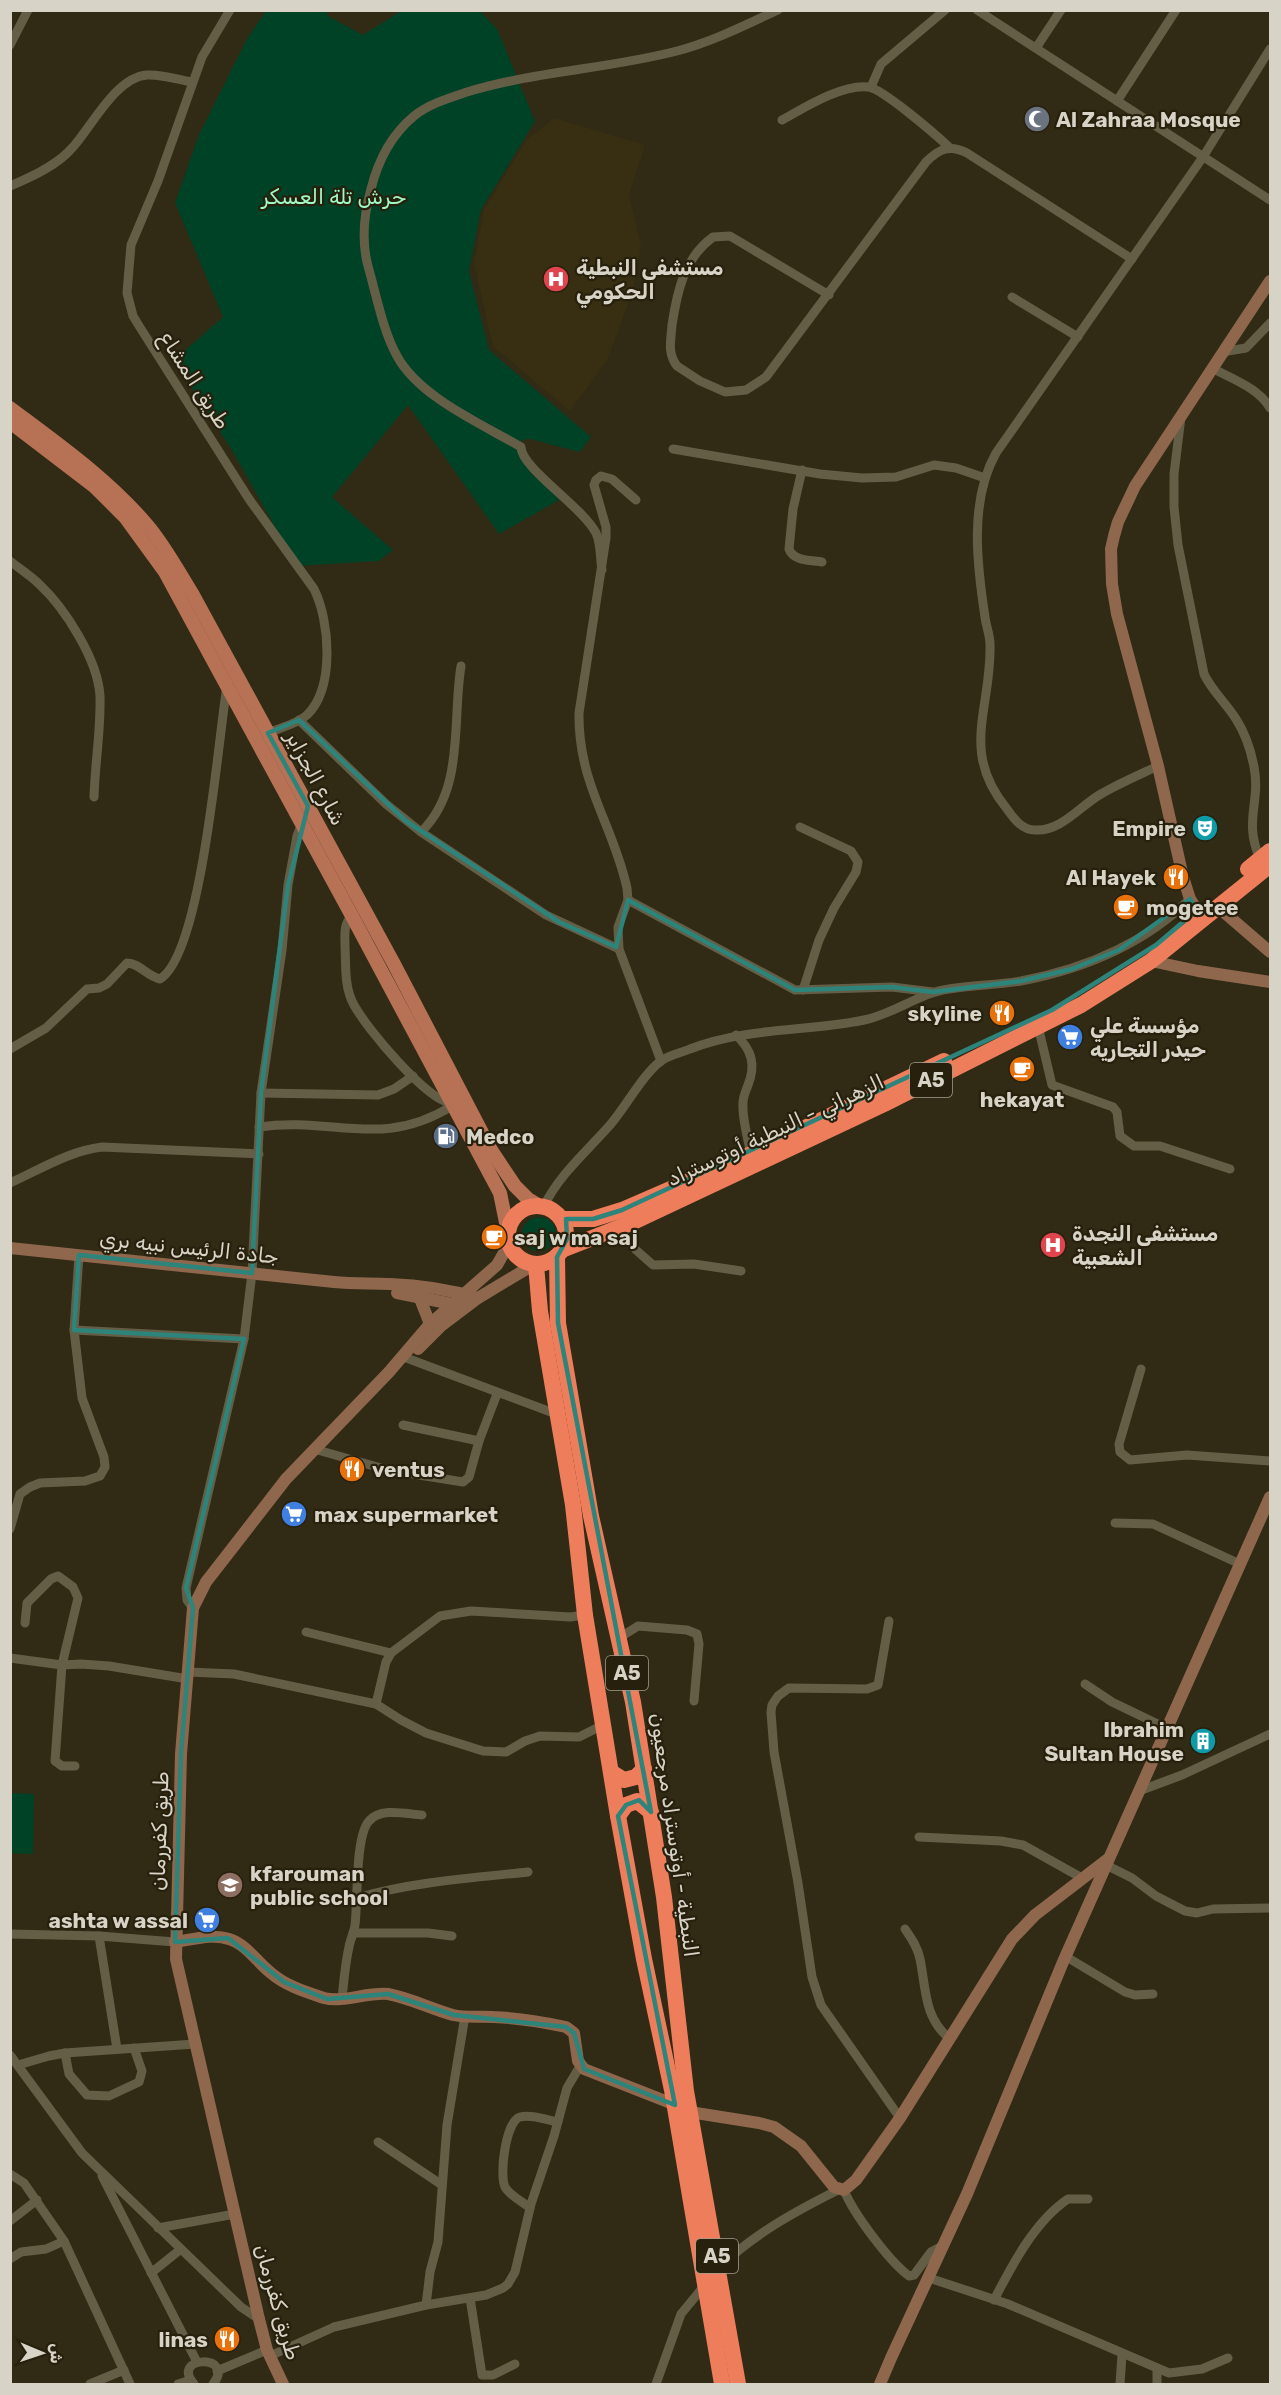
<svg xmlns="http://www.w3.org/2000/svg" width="1281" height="2395" viewBox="0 0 1281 2395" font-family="Rubik,'Noto Naskh Arabic',sans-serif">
  <rect width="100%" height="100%" fill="#312a15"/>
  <path fill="#382f13" d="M554,118L645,145L629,195L641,246L632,293L607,361L570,411L493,346L474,264L484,209L527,140Z"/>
  <g fill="#004226">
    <path d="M266,11H329L326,15L363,35L401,11H480L497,29L535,121L481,210L469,271L489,350L591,437L580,452L530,439L522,440L519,448L559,500L499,534L408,405L332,497L393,550L379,561L297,566L233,452L174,360L223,317L175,203L198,137L248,37Z"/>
    <circle cx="539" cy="1234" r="17"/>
    <path d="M11,1793L34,1794L33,1854L11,1853Z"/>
  </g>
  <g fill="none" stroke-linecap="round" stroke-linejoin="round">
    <g stroke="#655e47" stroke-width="9">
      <path d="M230,10L202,57L158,181L131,245L127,293L133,316L141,329L249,499L314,589C330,621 335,688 307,715C297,724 280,728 268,733"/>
      <path d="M977,10L1270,200"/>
      <path d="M10,45L28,10"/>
      <path d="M1036,48L1061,10"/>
      <path d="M871,87L881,64L945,10"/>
      <path d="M1117,101L1176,10"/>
      <path d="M782,120C804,108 842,84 868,87C882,88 936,135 949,147"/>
      <path d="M10,186C32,177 58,165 73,147C92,126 116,77 147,75C162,74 178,80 192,82"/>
      <path d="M829,295L730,236L713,237C684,258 677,292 672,325C671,340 667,353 677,366L700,381L725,392L746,390L766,377L926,162C939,149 949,144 967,153L1132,259"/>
      <path d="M1012,297L1078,337"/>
      <path d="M1222,352L1246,348L1270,323"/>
      <path d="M1212,368C1232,379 1259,388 1270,408"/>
      <path d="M1181,417L1174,474V507L1178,545L1204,674C1212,691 1226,703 1236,719C1245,733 1251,751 1254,767C1261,802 1243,821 1260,859"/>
      <path d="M673,449L820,474L862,478L896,477L934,465L956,468L985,478"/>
      <path d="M802,470L793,509L789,549C793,561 811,560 822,562"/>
      <path d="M636,500L612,479L601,476L596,480L594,485L606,527V538L579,713C578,784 613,824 627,888L628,900L618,927L619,949L661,1061"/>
      <path d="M10,561C20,569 31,576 39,584C65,608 98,660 100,696C101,730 95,763 94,797"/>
      <path d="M602,570C600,559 601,543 596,533C583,507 521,468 521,447C482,424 419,397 397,356C383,331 376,294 368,266C361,240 364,214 371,189C378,161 391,135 414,116C429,104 449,98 467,92C536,71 608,69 677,51C712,42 745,25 778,10"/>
      <path d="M299,720L386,804L421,832L546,915L619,949"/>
      <path d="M1158,766C1139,775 1120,783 1101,794C1081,805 1061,832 1035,830C1022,830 1014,819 1007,809C959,751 992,708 990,644C990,635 986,626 985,617C977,565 969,501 996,453L1203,157L1270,49"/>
      <path d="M800,827L851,851L858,862L856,872L834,908L819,940L803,990"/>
      <path d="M421,832C465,790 452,721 461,666"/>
      <path d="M628,900L795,990L892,987L933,992"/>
      <path d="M352,916C343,924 345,935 345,946C346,965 344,988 354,1005C367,1029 425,1098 450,1103"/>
      <path d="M1038,1026L1052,1085L1113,1107L1117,1112L1120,1136L1134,1146H1160L1230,1169"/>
      <path d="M736,1035C752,1050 756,1065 748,1085C746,1091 743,1096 743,1103C742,1120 748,1138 751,1154"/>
      <path d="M10,1049L46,1028L87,989L99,988L107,984L127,963C139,963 147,976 160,979C202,954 218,739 227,686"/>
      <path d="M261,1093L378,1095L394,1089L413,1076"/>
      <path d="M259,1127C333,1116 381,1150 452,1106"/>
      <path d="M10,1183C41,1169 69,1151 102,1147L259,1154"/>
      <path d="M544,1206C559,1175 587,1151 610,1125C625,1108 643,1074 661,1061C669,1055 681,1053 690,1049C746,1027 806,1032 864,1020C894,1014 919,993 949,989C973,985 997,985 1021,981C1084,969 1144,944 1190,899"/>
      <path d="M620,1228L636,1250L653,1265L694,1264L741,1271"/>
      <path d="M79,1255L74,1330L244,1339"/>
      <path d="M401,1356L559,1415"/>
      <path d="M1141,1369L1119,1444L1120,1452L1130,1460L1187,1455L1270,1461"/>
      <path d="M403,1425L479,1441"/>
      <path d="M314,1449L388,1470L463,1482L469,1477L479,1441L497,1394"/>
      <path d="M1115,1523L1153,1524L1240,1564"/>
      <path d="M10,1529L20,1494L30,1487L40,1483L85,1481L100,1476L105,1467L104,1457L82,1398L74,1330"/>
      <path d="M193,1608L187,1600L186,1588L244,1339L252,1273L261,1093L282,950L288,885L297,836L302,823"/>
      <path d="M889,1621L878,1685L867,1689L789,1688L778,1696L772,1705L771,1712L774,1752L798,1883L812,1977L821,2005L900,2118"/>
      <path d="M25,1623L27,1603L51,1579L58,1576L73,1587L78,1598L62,1665L55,1761L62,1766H75"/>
      <path d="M306,1632L391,1653"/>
      <path d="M619,1638L638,1626L687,1630L697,1634L699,1644L694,1701"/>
      <path d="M10,1658L62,1665L81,1664L109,1666L188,1679"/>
      <path d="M188,1672L234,1674L376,1704L401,1720L426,1733L483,1751L506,1752L525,1741L540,1736L579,1737L603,1725"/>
      <path d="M1085,1684L1112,1702L1166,1728"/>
      <path d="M376,1704L386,1662L391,1653L440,1616L471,1611L570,1617L585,1615"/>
      <path d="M1139,1791L1182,1775L1270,1734"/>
      <path d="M919,1837L1001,1841L1023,1845L1082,1878"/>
      <path d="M1106,1865L1132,1878L1156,1896L1185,1911L1197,1913L1213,1909L1270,1908"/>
      <path d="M357,1898C412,1882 471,1878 528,1872"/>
      <path d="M905,1929C912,1939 918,1948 920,1959C926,1988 924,2018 949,2038"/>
      <path d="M353,1933H428L452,1936"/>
      <path d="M10,1934L99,1936L175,1942"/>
      <path d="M99,1936L117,2049"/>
      <path d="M1065,1956L1125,1992L1135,1995L1153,1994"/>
      <path d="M342,1998C344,1981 345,1964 349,1947C350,1940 354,1933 355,1925C358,1902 355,1836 369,1821C381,1807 406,1814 422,1815"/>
      <path d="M65,2053L69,2074L87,2095L109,2096L139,2082L142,2071L134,2048"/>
      <path d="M10,2055L82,2153L241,2307L259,2319"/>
      <path d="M18,2065L49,2056L65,2053L195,2044"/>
      <path d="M378,2142L442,2185"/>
      <path d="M10,2174L24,2183L64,2241L130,2384"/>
      <path d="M102,2176L197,2362"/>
      <path d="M844,2190C853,2213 889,2261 909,2276L914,2275L931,2252L944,2245"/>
      <path d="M530,2208C523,2202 509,2195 505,2187C499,2174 506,2121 520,2117C531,2114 547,2120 558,2122"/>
      <path d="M10,2221L37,2200"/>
      <path d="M158,2228L235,2214"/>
      <path d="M10,2259L21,2252L46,2249L64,2241"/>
      <path d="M719,2268C752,2235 796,2211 838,2190"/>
      <path d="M151,2273L181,2249"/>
      <path d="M929,2278L1008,2304L1169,2373L1202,2369L1228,2358"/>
      <path d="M470,2298L482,2375H493L515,2364"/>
      <path d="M994,2300C1012,2265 1035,2221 1068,2199H1088"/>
      <path d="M426,2305L430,2272L438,2242L447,2125L465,2016"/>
      <path d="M270,2356L334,2327L426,2305L486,2295L503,2288L508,2284L515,2272L531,2204L554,2136L567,2088L580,2066"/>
      <path d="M1157,2369V2384"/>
      <path d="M217,2371L267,2350"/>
      <path d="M90,2384L124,2370"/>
      <path d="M178,2384L191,2380"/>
      <path d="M194,2384C169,2355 237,2354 213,2384"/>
      <path d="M656,2384L681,2314L705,2285"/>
      <path d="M1120,2384L1122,2355"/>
    </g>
    <g stroke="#8e674d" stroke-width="12">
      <path d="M1218,907L1270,952"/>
      <path d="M1197,910L1190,899L1183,877L1158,766L1117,614L1112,584L1111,549L1114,536L1118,522L1135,486L1270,281"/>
      <path d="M1151,961L1198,971L1270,982"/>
      <path d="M10,1248L334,1282C354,1284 372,1283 390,1284C419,1285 451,1290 478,1298"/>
      <path d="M397,1293L457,1305"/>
      <path d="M419,1296L430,1324"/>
      <path d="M418,1349L441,1326L478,1298L533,1265"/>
      <path d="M175,1942C192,1940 212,1933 229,1939C246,1944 257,1962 271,1973C286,1986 306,1992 324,1998C343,2003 367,1992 388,1994C410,1998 431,2009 453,2015C466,2018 481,2016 494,2017C518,2018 543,2022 566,2027L574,2033L578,2061L584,2069L696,2113L759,2123L774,2127L801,2146L834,2187L844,2190L856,2180L900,2118L1012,1939L1035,1915L1108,1859"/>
      <path d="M283,2384L267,2350L259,2319L176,1959L181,1754L193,1608L206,1582L286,1479L389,1372L430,1324L497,1265L505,1251L508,1237"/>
      <path d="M880,2384L891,2358L967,2194L1063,1962L1270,1497"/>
    </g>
    <g stroke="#b77154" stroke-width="14">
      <path d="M10,408C58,444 108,479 147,525C165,546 178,571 193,595L394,964L491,1150L515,1186L528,1199L538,1205"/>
      <path d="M10,422L95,487L125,517L165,572L352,916L500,1193L508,1232"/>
    </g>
    <g stroke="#ee7d5c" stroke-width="16">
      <path d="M1248,869L1270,851"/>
      <circle cx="537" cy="1235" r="29"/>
      <path d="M563,1219H593L622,1210L751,1154L944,1061"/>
      <path d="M564,1249L631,1223L884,1104L1081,1005L1151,961L1270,865"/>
      <path d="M557,1257L558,1323L591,1516L633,1702L664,1897L686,2091L738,2384"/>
      <path d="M536,1265L540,1311L573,1505L585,1615L618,1816L644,1959L672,2090L722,2384"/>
      <path d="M611,1772L624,1780L636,1777L644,1769"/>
      <path d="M618,1816L626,1805L637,1801L651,1812"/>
    </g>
  </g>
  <path fill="none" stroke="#2d847b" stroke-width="4.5" stroke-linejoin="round" d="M299,720L406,821L559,922L616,947L628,900L795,990L892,987L933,992L1021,981L1072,969L1119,950L1190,899L1197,910L1156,945L1052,1010L622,1210L593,1219H566L567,1239L557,1257L558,1323L651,1812L639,1800L626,1805L618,1816L675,2105L584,2069L574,2033L566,2027L454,2015L388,1994L327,1999L284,1982L228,1938L175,1942L181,1754L193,1608L186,1588L244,1339L74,1330L79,1255L252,1273L261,1093L288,885L308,806L268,733Z"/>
  <defs>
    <symbol id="mosque-disc" viewBox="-11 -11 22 22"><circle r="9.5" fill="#6b7280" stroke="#27200c"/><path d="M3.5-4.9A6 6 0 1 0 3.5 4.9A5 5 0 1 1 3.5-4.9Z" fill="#fff"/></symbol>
    <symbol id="hospital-disc" viewBox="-11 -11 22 22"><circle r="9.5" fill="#e0444e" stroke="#27200c"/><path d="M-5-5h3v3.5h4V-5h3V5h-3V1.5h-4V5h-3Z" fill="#fff"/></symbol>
    <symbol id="theatre-disc" viewBox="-11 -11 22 22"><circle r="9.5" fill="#0f9aa8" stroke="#27200c"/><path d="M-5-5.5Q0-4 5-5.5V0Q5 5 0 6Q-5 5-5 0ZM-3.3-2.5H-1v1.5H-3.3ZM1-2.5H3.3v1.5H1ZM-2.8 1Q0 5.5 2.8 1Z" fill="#fff"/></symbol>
    <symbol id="restaurant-disc" viewBox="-11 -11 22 22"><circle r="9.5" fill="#e8710a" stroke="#27200c"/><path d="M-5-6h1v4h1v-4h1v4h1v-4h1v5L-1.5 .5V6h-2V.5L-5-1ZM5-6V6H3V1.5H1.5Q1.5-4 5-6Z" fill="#fff"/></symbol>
    <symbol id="cafe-disc" viewBox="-11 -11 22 22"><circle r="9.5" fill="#e8710a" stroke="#27200c"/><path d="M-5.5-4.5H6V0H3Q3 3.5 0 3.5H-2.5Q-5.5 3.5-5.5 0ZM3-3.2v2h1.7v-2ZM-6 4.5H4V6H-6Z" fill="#fff"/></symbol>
    <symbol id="supermarket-disc" viewBox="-11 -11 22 22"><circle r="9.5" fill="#3f7fe0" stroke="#27200c"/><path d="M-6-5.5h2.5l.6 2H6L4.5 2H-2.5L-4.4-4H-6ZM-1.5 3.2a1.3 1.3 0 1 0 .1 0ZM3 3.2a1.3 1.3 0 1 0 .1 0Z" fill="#fff"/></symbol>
    <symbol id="fuel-disc" viewBox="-11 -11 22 22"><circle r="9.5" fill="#5c6f8a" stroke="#27200c"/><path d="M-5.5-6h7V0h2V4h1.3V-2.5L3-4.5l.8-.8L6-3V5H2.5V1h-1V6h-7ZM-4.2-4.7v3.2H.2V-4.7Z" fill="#fff"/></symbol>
    <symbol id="building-disc" viewBox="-11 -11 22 22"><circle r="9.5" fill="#0f9aa8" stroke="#27200c"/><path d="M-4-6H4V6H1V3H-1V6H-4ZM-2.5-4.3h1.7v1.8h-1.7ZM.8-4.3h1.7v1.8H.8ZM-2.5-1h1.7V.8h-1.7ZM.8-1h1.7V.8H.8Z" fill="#fff"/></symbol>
    <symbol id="school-disc" viewBox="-11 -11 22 22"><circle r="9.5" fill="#8d6e63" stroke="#27200c"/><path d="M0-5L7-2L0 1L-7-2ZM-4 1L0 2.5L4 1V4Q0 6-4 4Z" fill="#fff"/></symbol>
  </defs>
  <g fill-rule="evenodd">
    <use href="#mosque-disc" x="1022" y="104" width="30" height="30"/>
    <use href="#hospital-disc" x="541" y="264" width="30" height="30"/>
    <use href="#theatre-disc" x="1190" y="813" width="30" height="30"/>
    <use href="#restaurant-disc" x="1161" y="862" width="30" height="30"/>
    <use href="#cafe-disc" x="1111" y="892" width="30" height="30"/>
    <use href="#restaurant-disc" x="987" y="998" width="30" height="30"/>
    <use href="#supermarket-disc" x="1055" y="1022" width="30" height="30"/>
    <use href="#cafe-disc" x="1007" y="1054" width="30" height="30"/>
    <use href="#fuel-disc" x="431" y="1121" width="30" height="30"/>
    <use href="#cafe-disc" x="479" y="1222" width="30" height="30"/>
    <use href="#hospital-disc" x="1038" y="1230" width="30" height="30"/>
    <use href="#restaurant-disc" x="337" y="1454" width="30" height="30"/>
    <use href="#supermarket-disc" x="279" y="1499" width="30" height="30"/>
    <use href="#building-disc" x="1188" y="1726" width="30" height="30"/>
    <use href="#school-disc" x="215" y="1870" width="30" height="30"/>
    <use href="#supermarket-disc" x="192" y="1905" width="30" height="30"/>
    <use href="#restaurant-disc" x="212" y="2324" width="30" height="30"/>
  </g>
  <g text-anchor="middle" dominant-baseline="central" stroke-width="4.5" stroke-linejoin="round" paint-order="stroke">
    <g fill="#27200c" stroke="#a29d8f" stroke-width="1.5">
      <rect x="910" y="1063" width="42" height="34" rx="4.5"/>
      <rect x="606" y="1656" width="42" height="34" rx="4.5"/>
      <rect x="696" y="2239" width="42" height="34" rx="4.5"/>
    </g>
    <g font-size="20" font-weight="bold" fill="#d7d3c7">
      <text x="931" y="1080">A5</text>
      <text x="627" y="1673">A5</text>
      <text x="717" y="2256">A5</text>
    </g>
    <g font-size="21" font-weight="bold" fill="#d7d3c7" stroke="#27200c" text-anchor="start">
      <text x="1056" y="119">Al Zahraa Mosque</text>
      <text x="576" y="267">مستشفى النبطية<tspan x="576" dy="24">الحكومي</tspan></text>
      <text x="1186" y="828" text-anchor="end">Empire</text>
      <text x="1156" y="877" text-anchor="end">Al Hayek</text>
      <text x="1146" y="907">mogetee</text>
      <text x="982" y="1013" text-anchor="end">skyline</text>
      <text x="1090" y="1025">مؤسسة علي<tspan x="1090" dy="24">حيدر التجاريه</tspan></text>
      <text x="1022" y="1099" text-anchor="middle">hekayat</text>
      <text x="466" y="1136">Medco</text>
      <text x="1072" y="1233">مستشفى النجدة<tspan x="1072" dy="24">الشعبية</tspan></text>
      <text x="514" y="1237">saj w ma saj</text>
      <text x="372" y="1469">ventus</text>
      <text x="314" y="1514">max supermarket</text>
      <text x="1184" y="1729" text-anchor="end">Ibrahim<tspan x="1184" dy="24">Sultan House</tspan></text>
      <text x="250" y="1873">kfarouman<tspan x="250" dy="24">public school</tspan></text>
      <text x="188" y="1920" text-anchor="end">ashta w assal</text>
      <text x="208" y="2339" text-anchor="end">linas</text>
    </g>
    <g font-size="21" fill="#9ffac6" stroke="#27200c">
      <text x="334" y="196">حرش تلة العسكر</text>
    </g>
    <g font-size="21" fill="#d7d3c7" stroke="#27200c">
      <text transform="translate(195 380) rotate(57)">طريق المشاع</text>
      <text transform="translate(316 778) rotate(62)">شارع الجزاير</text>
      <text transform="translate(775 1130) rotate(-25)">الزهراني - النبطية أوتوستراد</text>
      <text transform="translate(189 1247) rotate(6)">جادة الرئيس نبيه بري</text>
      <text transform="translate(159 1831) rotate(-88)">طريق كفررمان</text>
      <text transform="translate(675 1835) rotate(82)">النبطية - أوتوستراد مرجعيون</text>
      <text transform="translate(278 2302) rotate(74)">طريق كفررمان</text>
    </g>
  </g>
  <rect width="1281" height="2395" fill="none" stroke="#d7d3c7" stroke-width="24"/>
  <g transform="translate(42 2353) rotate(92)" stroke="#27200c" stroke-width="4.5" paint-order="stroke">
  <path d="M0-4.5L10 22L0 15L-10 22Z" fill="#d7d3c7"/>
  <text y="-9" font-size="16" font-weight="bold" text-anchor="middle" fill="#d7d3c7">ش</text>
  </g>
</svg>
